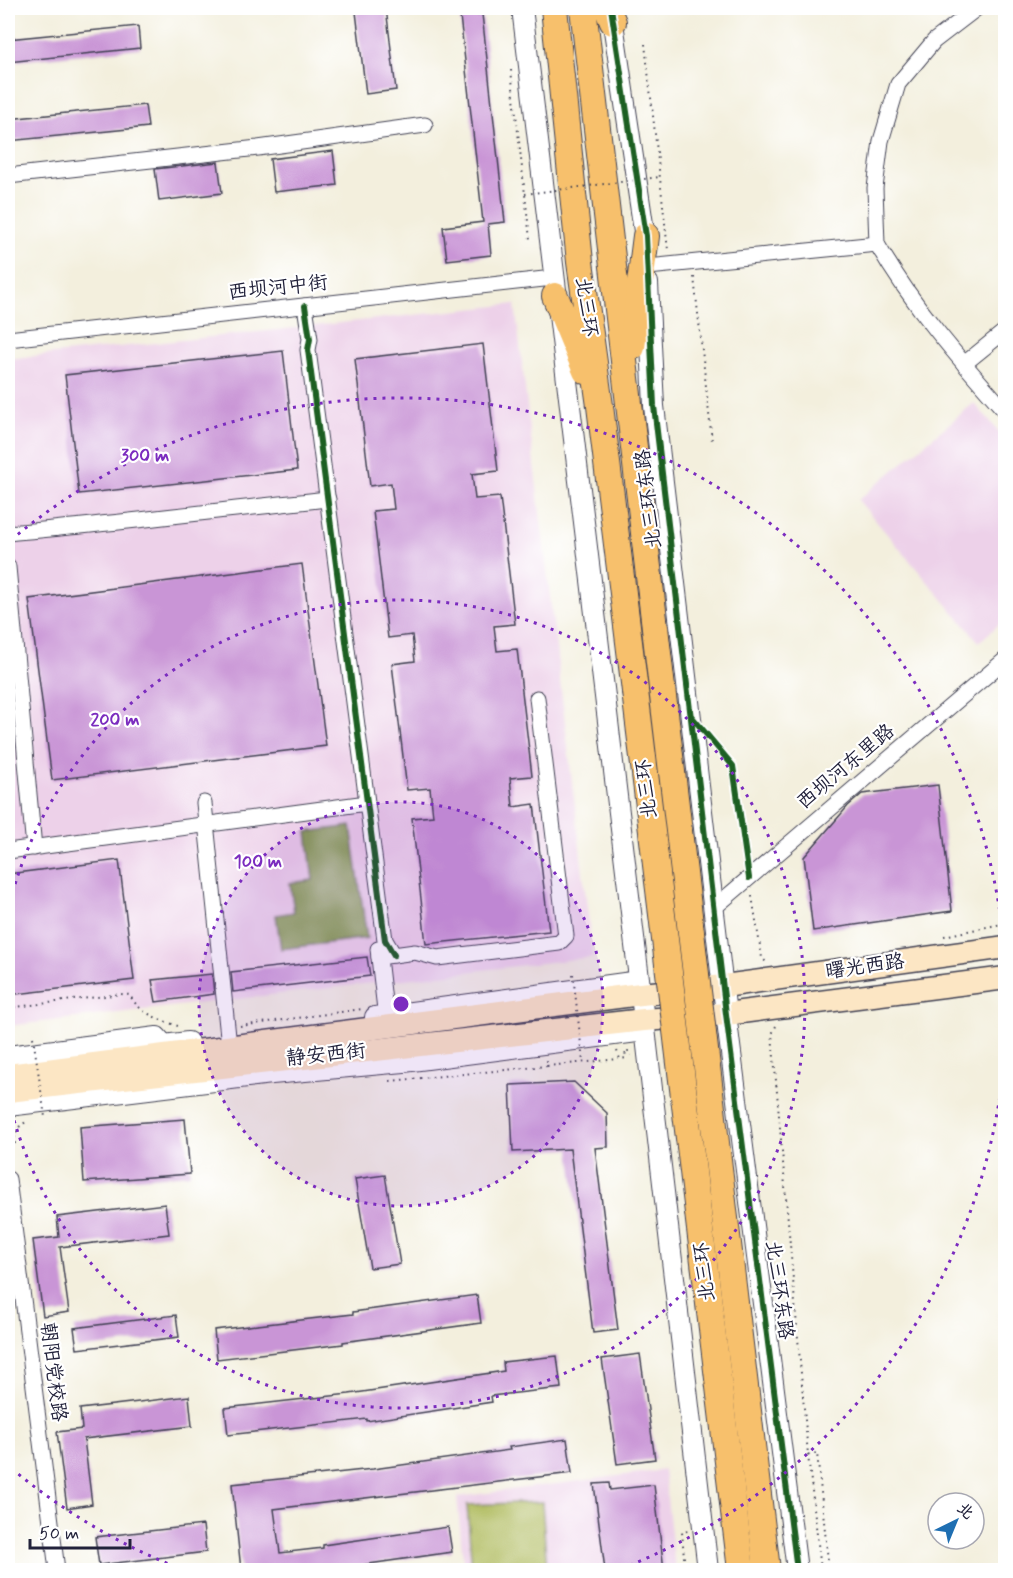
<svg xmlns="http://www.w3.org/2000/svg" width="1013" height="1578" viewBox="0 0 1013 1578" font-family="Mynerve,'LXGW WenKai TC',sans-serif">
  <rect width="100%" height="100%" fill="#fff"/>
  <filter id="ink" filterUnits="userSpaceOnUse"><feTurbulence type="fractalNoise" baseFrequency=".0167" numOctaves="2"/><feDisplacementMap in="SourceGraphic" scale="12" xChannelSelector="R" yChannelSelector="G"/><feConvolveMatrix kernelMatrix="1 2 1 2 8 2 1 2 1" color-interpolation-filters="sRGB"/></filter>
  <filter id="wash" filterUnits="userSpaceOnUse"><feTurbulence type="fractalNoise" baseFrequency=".008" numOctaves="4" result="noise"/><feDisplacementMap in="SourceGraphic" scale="24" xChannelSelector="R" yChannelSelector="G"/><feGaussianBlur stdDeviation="1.35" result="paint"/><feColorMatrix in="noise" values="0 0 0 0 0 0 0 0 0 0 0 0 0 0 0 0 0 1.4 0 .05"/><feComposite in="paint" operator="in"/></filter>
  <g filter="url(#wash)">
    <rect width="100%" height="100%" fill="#f3efdd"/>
    <g fill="#edd1e9">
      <path d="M515,304L593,957L8,1026V359Z"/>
      <path d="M974,403L1006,440L1005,619L979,642L858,500Z"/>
      <path d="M664,1470L675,1570H464L457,1497Z"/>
    </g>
    <path fill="#aeba5c" stroke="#686e4c" stroke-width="1.5" d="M542,1502L547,1570H472L467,1505Z"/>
    <path fill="#8aa254" stroke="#566248" stroke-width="1.5" d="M351,826L367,938L281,949L276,915L294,912L290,883L313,880L307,832Z"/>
    <g id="blocks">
      <g fill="#c995d6">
        <path d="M386,8L396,90L366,94L356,12Z"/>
        <path d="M482,14L505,222L488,224L491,255L447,260L443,227L483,222L460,16Z"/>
        <path d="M138,26L140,48L8,62V39Z"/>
        <path d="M145,105L148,127L8,141V119Z"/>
        <path d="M333,151L337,185L274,192L270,159Z"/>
        <path d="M218,162L222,193L159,201L155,169Z"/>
        <path d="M483,344L498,471L472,474L475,499L500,497L515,624L494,626L497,651L517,649L532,776L510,778L513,807L534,804L549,931L426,944L412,818L433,816L430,788L407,790L392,664L415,661L412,635L388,638L373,511L394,509L391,483L370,486L355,359Z"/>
        <path d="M283,351L297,470L79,494L65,375Z"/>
        <path d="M302,564L326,746L52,780L29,599Z"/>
        <path d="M938,785L952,911L813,931L804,857L848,806L862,794Z"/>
        <path d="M119,860L134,980L8,995V874Z"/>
        <path d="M367,957L370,976L233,992L231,972Z"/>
        <path d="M212,974L214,994L156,1002L152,980Z"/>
        <path d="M574,1082L607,1113L608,1147L595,1148L618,1330L593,1333L570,1149L513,1152L510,1085Z"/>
        <path d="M185,1119L190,1174L84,1182L80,1127Z"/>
        <path d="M385,1175L400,1264L370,1268L355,1179Z"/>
        <path d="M165,1204L169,1234L60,1247L69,1312L43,1316L33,1240L59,1237L57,1217Z"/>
        <path d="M477,1295L481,1323L343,1342V1344L217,1359L214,1330L353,1314V1312Z"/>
        <path d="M176,1315L179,1337L77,1349L74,1328Z"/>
        <path d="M640,1354L655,1459L617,1464L602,1359Z"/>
        <path d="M557,1356L561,1388L491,1396L492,1402L367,1421V1419L228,1435L225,1408L349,1394L504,1371L503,1362Z"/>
        <path d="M189,1396L192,1426L84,1439L92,1504L67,1508L57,1432L82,1429L80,1409Z"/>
        <path d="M567,1439L572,1473L274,1509L280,1553L323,1548V1545L448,1527L452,1552L327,1570H241L232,1484L373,1469L510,1450L509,1447Z"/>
        <path d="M609,1483L610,1490L654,1485L664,1570H605L594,1484Z"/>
        <path d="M203,1525L206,1552L99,1565L95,1537Z"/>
      </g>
    </g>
  </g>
  <g filter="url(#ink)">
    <use href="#blocks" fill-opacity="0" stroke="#414153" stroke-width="1.5"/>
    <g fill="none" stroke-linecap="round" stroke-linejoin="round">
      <defs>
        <g id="minor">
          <path d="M8,176L258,148L425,125"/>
          <path d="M877,244C912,305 959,359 1006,412"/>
          <path d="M648,267L877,244L875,188L881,141L898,84L934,41L977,8"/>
          <path d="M305,306L310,339L308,350L385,940L394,955"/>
          <path d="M8,339L553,278"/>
          <path d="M964,364L1006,330"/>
          <path d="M8,533C114,524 221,510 328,499"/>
          <path d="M8,567L34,848"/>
          <path d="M204,803L229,1046"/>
          <path d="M8,851L367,803"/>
          <path d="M715,907L1006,659"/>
          <path d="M378,949L387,1027"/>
          <path d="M379,957L415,952L437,958L559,943L566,936L537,698"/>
          <path d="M8,1179L57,1570"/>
        </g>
        <g id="tertiary">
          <path d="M522,8L644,1020L708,1570"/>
          <path d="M611,10L647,251"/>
          <path d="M648,283L654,406L726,1014L797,1570"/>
          <path d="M375,1017L639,981"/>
          <path d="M8,1056L157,1037L164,1045L188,1042"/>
          <path d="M8,1106L272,1074L404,1062L645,1031"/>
        </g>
        <g id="secondary">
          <path d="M8,1075L641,994L724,986L1006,947"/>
          <path d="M8,1091L644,1020L726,1014L1006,978"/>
        </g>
        <g id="trunk">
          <path d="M554,8L580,262L600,406L635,691"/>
          <path d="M583,8L662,688"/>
          <path d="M607,8L613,22"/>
          <path d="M555,296L586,371"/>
          <path d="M632,347L646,236"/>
          <path d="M736,1311L767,1570"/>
          <path d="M710,1312L741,1570"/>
        </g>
      </defs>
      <use href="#minor" stroke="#414153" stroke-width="17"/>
      <use href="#tertiary" stroke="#414153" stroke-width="22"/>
      <use href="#secondary" stroke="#414153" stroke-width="25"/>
      <use href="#trunk" stroke="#414153" stroke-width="28"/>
      <g stroke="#414153" stroke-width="2" stroke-dasharray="1.5 4.5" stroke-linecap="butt">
        <path d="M645,44L668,250"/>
        <path d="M511,70L530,239"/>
        <path d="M694,277L712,441"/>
        <path d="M752,896L762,958L766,962"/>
        <path d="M944,936L1006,923"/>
        <path d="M8,1008L121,994L130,995C138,1013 161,1020 178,1026"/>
        <path d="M240,1026L362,1009"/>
        <path d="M776,1026L772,1034L808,1455L817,1453L829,1570"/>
        <path d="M617,1051L620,1059L626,1058L625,1051H629L631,1055"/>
        <path d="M547,1066L619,1059"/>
        <path d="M390,1081L547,1066V1059"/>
        <path d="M15,1144C13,1134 17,1127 26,1122"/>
        <path d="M808,1455L821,1570"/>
        <path d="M685,1570L682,1532L688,1531"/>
      </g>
      <use href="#minor" stroke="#fff" stroke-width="15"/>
      <use href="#tertiary" stroke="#fff" stroke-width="20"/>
      <use href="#secondary" stroke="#fce6c4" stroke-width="22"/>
      <use href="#trunk" stroke="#f7c06c" stroke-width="26"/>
      <defs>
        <g id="trunk-bridge">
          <path d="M662,688L736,1311"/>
          <path d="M635,691L710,1312"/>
        </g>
      </defs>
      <use href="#trunk-bridge" stroke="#414153" stroke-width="28" stroke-linecap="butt"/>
      <g stroke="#414153" stroke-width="2" stroke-dasharray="1.5 4.5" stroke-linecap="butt">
        <path d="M525,194L660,177"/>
        <path d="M573,974L583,1062"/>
        <path d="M33,1037L45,1117"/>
      </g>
      <use href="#trunk-bridge" stroke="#f7c06c" stroke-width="26"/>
      <defs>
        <g id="cycleway">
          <path d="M611,8L646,236L654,406L726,1014L797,1570"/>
          <path d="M305,306L310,339L308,350L385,940L394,955"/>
          <path d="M692,717L733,766L749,878"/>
        </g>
      </defs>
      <use href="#cycleway" stroke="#fff" stroke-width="10"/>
      <use href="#cycleway" stroke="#1b5e20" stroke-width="6"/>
    </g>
  </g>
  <circle cx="401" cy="1004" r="202" fill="#7b2cbf" fill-opacity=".12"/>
  <g fill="none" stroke="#7b2cbf" stroke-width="3" stroke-dasharray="3 6">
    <circle cx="401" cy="1004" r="202"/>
    <path d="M8 910A404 404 0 1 1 8 1098"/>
    <path d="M1005 1052A606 606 0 0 1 618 1570M184 1570A606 606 0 0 1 11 1468M11 540A606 606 0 0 1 1005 956"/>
  </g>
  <g text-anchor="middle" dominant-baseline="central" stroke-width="4.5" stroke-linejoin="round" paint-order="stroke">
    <g font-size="20" fill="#22223b" stroke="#fff">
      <text transform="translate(278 288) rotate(-6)">西坝河中街</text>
      <text transform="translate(586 307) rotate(82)">北三环</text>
      <text transform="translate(649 499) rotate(-97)">北三环东路</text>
      <text transform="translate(846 767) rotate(-40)">西坝河东里路</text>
      <text transform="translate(647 789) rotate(-97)">北三环</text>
      <text transform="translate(865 967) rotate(-8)">曙光西路</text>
      <text transform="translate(326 1055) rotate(-6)">静安西街</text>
      <text transform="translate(705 1272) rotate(-97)">北三环</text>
      <text transform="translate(779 1290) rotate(82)">北三环东路</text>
      <text transform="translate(53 1372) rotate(83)">朝阳党校路</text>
    </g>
  </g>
  <circle cx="401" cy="1004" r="9" fill="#7b2cbf" stroke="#fff" stroke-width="3"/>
  <g font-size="18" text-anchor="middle" font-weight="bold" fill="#7b2cbf" stroke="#fff" stroke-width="4.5" stroke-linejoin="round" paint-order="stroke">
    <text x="145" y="461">300 m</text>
    <text x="115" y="725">200 m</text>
    <text x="258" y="867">100 m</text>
  </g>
  <rect width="1013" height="1578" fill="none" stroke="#fff" stroke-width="30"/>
  <g transform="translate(956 1521) rotate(43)"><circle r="28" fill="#ffffff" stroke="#a7a7b1" stroke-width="1.5"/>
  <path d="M0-4.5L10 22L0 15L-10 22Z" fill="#1f6fb2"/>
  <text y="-9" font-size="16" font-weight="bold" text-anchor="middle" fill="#22223b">北</text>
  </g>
  <path d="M30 1539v9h100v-9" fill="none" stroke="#22223b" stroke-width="3"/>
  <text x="39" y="1539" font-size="18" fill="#22223b" stroke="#ffffff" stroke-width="4.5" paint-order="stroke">50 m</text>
</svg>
